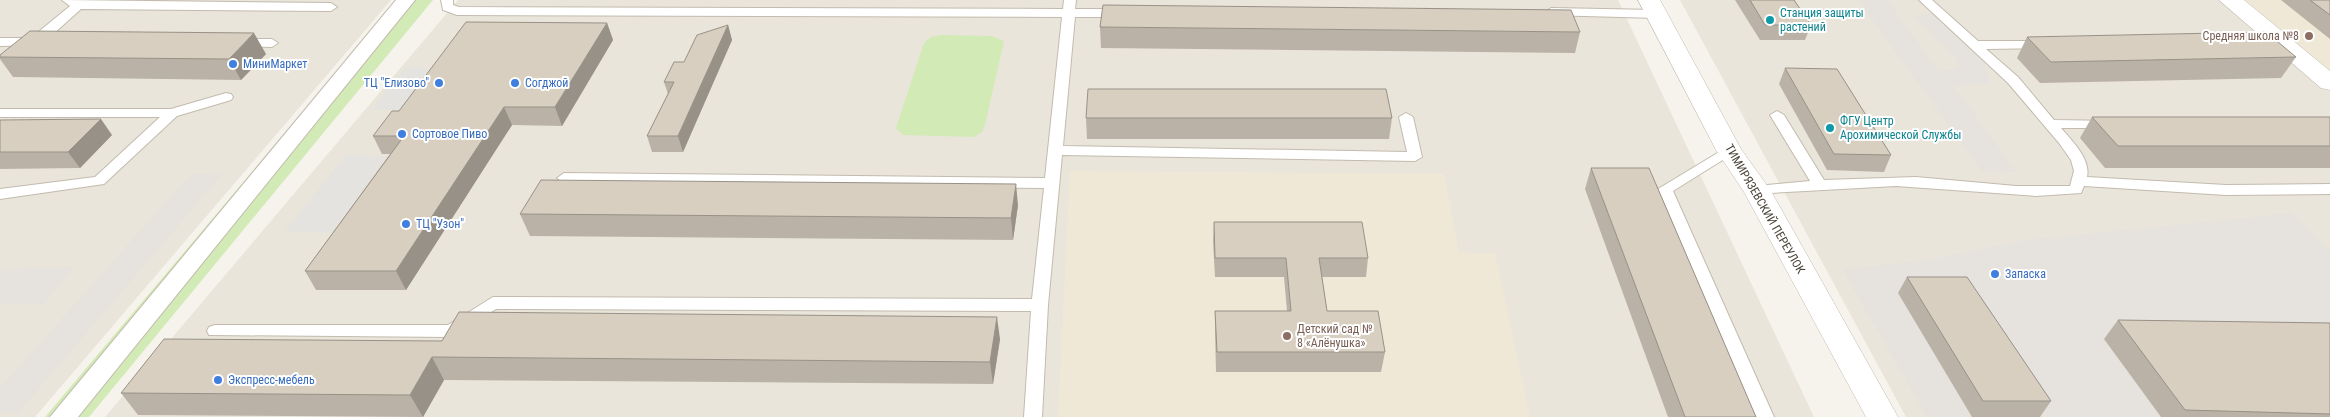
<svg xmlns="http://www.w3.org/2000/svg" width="2330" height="417" viewBox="0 0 2330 417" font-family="'Roboto Condensed',sans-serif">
  <rect width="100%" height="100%" fill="#f6f3ec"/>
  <g fill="#eae5da">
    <path d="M0,0H391L35,417H0Z"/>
    <path d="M458,0H1618L1814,417H105Z"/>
    <path d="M1680,0H2330V417H1906Z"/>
  </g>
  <g fill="#e6e2dd">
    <path d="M1858,0H1887L1939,72L1960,68L1956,58L1913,16L1933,13L1984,63L1990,83L1954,86L2016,172L1982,171Z"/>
    <path d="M223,173L18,413L0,412V388L191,174Z"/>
    <path d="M2292,213L2330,251V417H1927L1842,269L1927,260L2026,240Z"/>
    <path d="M74,267L44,304H0V269Z"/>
  </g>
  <g fill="#efe8d6">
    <path d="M2245,0H2330V71Z"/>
    <path d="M1070,171L1444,174L1459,252L1495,254L1530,417H1058Z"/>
  </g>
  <g fill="#d2eab5">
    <path d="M397,0H433L89,417H45Z"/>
    <path d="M941,35L992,36L1004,41L985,125L982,132L974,137L903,135L896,128L924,43L931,37Z"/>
  </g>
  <g fill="#e5e3e0">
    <path d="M406,67L434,68L402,110H371Z"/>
    <path d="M346,155L388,157L331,233L285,231Z"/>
  </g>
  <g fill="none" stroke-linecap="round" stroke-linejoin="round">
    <defs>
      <g id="service">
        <path d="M62,0L331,3L337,7L331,11L81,9L41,45L0,46V38H31L70,6Z"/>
        <path d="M441,0H453V5L459,7L1063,9L1064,0H1076L1075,9H1123L1129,13L1123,17H1075L1063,146L1407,152L1399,117L1406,113L1413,117L1422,157L1415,161L1062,155L1048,305L1042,417H1024L1031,311L496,309L451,337L209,335L207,331L209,327L215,325H448L493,297L1032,299L1044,188L564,183L557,178L564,173L1045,178L1062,17L457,15L443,10Z"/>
        <path d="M1919,0H1932L1978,41H2048L2049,44L2048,47L2043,48L1986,49L2018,77L2054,120L2114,121L2116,124L2114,127L2109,128H2061C2072,141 2091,159 2087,177L2226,185L2330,184V194L2226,195L2084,186L2081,193L2036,196L1896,186L1752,194L1750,191L1757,186L1810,181L1770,115L1777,111L1784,115L1824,180L1916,177L2016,186H2070L2074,171L2071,160L2059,143L2008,83Z"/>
        <path d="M1551,8L1657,10L1663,14L1657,18L1547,15L1545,12Z"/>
        <path d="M239,39H272L278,43L272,47L234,46L233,43L234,40Z"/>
        <path d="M226,93L231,94L233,97L231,100L177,116L104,184L0,199V189L95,177L160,117H0V109H171Z"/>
        <path d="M1729,146L1736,150L1734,153L1673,191L1774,417H1756L1658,189Z"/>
      </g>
      <path id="pedestrian" d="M396,0H415L78,417H50Z"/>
      <g id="minor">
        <path d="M1638,0H1660L1741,149L1771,191L1898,417H1866L1744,192L1716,150Z"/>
        <path d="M2219,0H2244L2330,71V90L2321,88Z"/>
      </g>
    </defs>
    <use href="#service" stroke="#c2bbae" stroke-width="2"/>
    <use href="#pedestrian" stroke="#c2bbae" stroke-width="2"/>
    <use href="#minor" stroke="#c2bbae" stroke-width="1"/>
    <use href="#service" fill="#fff" fill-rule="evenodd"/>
    <use href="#pedestrian" fill="#fff" fill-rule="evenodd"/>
    <use href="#minor" fill="#fff" fill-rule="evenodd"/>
  </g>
  <g fill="#bab2a6">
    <path d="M1735,0H1794L1811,25L1805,40H1760Z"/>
    <path d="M2281,0H2330V39Z"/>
    <path d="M607,23L613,40L562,126L512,125L406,290H316L305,271L390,154H382L373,136Z"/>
    <path d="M728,25L732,40L683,152H652L647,136L668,94L664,82L684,62Z"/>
    <path d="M1100,27L1580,32L1575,53L1101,48Z"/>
    <path d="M2027,37L2296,57L2281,78L2040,83L2017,58Z"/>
    <path d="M266,54L241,80L13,77L0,59V55Z"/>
    <path d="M1785,68L1891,155L1884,172L1827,170L1779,84Z"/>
    <path d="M2092,117H2330V168H2105L2080,138Z"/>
    <path d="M1086,118H1392L1389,139H1087Z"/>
    <path d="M0,120L112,135L80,168L0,169Z"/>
    <path d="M1591,168L1756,417H1668L1585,189Z"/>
    <path d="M1018,205L1013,240L530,236L520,214Z"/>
    <path d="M1214,222L1368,258L1366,277H1322L1327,311L1385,352L1381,372H1216L1215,330V311H1287L1284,277H1215L1213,241Z"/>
    <path d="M1907,277L2051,401L2040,417H1972L1898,293Z"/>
    <path d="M2118,320L2330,323V417H2161L2104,339Z"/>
    <path d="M1000,339L993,384L444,380L423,417L138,415L121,393L442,341Z"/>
  </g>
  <g fill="#979187">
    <path d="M607,23L613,40L562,126L555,107Z"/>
    <path d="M728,25L732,40L683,152L678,136Z"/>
    <path d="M254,33L266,54L241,80L229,59Z"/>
    <path d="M504,107L512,125L406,290L396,271Z"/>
    <path d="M101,119L112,135L80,168L68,152Z"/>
    <path d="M1016,184L1018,205L1013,240L1011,218Z"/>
    <path d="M997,317L1000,339L993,384L990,362Z"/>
    <path d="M432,357L444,380L423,417L410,395Z"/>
  </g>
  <g fill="#d8cfc1" stroke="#979187">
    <path d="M1750,0H1794L1811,25H1765Z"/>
    <path d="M2310,0H2330V15Z"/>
    <path d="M1103,5L1571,10L1580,32L1100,27Z"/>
    <path d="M466,22L607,23L555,107H504L396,271H305L404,136H373L392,111H399Z"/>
    <path d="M728,25L678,136H647L674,82H664L674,62H684L697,35Z"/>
    <path d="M30,31L254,33L229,59L0,57V55Z"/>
    <path d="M2266,32L2296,57L2051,62L2027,37Z"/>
    <path d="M1785,68L1837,69L1891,155L1834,154Z"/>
    <path d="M1088,89H1386L1392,118H1086Z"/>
    <path d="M2092,117H2330V146H2118Z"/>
    <path d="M101,119L68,152H0V120Z"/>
    <path d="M1591,168H1649L1756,417H1685Z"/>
    <path d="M541,180L1016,184L1011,218L520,214Z"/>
    <path d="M1214,222H1362L1368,258H1319L1327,311H1378L1385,352H1217L1215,311H1291L1286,258H1215Z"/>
    <path d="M1907,277H1967L2051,401H1983Z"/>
    <path d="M459,312L997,317L990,362L432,357L410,395L121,393L164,339L442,341Z"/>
    <path d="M2118,320L2330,323V414L2185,410Z"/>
  </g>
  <g fill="#0f9aa8" stroke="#fff" stroke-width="2">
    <circle cx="1770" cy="20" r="5"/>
    <circle cx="1830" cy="128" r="5"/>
  </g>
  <g fill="#8d6e63" stroke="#fff" stroke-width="2">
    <circle cx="2309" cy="36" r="5"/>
    <circle cx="1287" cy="336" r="5"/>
  </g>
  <g fill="#3f7fe0" stroke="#fff" stroke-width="2">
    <circle cx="233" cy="64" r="5"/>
    <circle cx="439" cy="83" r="5"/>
    <circle cx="515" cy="83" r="5"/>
    <circle cx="402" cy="134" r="5"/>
    <circle cx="406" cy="224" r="5"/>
    <circle cx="1995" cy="274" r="5"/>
    <circle cx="218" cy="380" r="5"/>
  </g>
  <g text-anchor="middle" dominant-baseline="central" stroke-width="4" stroke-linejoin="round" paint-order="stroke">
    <g font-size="12" fill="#0d838f" stroke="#fff" text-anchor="start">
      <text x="1780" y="13">Станция защиты<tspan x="1780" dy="14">растений</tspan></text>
      <text x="1840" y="121">ФГУ Центр<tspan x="1840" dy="14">Арохимической Службы</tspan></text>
    </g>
    <g font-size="12" fill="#785e54" stroke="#fff" text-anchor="end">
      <text x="2299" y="36">Средняя школа №8</text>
      <text x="1297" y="329" text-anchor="start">Детский сад №<tspan x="1297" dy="14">8 «Алёнушка»</tspan></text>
    </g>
    <g font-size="12" fill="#366cbe" stroke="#fff" text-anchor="start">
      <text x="243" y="64">МиниМаркет</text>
      <text x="429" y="83" text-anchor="end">ТЦ "Елизово"</text>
      <text x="525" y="83">Согджой</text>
      <text x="412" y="134">Сортовое Пиво</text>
      <text x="416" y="224">ТЦ "Узон"</text>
      <text x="2005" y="274">Запаска</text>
      <text x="228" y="380">Экспресс-мебель</text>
    </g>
    <g font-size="12" fill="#4b4439" stroke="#fff">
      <text transform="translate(1765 209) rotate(60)">ТИМИРЯЗЕВСКИЙ ПЕРЕУЛОК</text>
    </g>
  </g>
</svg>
